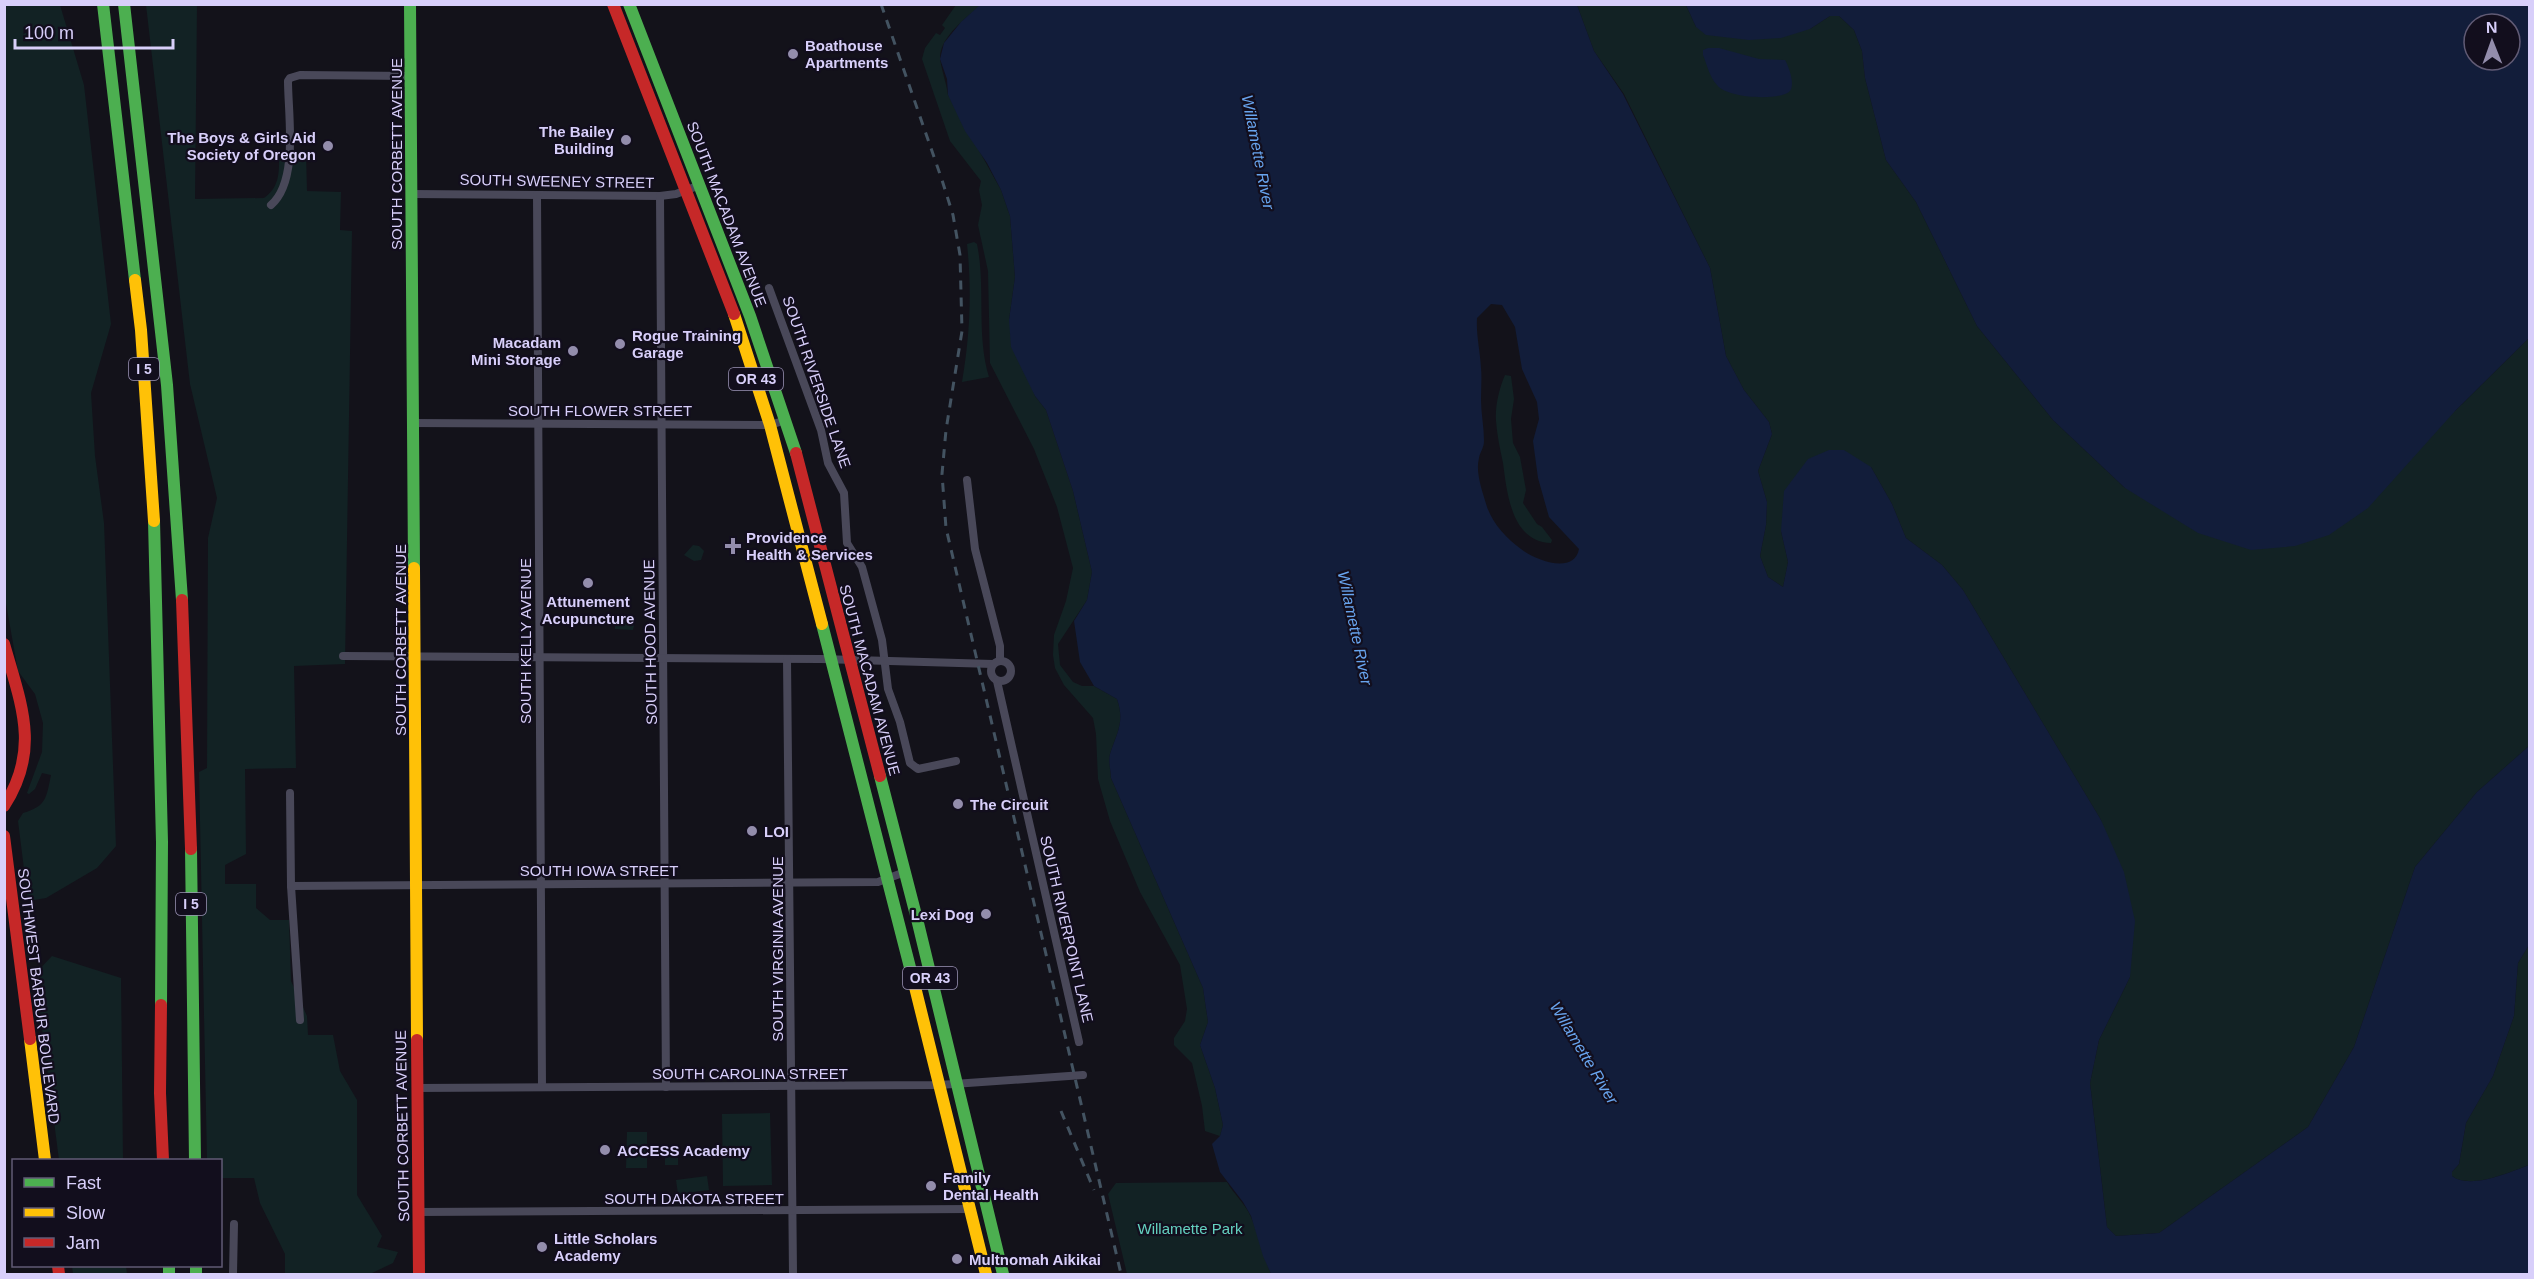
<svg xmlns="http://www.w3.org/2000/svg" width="2534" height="1279" viewBox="0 0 2534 1279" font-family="Helvetica,sans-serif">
  <rect width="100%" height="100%" fill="#13121a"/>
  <g fill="#122224">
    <path d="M4,5H60L84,85L111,324L91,393L95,456L104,523L116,846L97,868L46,898L28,901L18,821L23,813C47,806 46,798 51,775L42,773L35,789L29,794L27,793L42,752L43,723L35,694L18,671L5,598Z"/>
    <path d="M146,5H197L195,199L264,198C281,186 279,170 279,150L306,152L307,191L341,192L340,230L352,231L345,664L294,666L296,768L245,769L246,854L225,865V884H256V908L270,920H289L291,981L307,1016L308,1035H333L340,1071L357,1100V1195L382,1236L377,1247L398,1252L393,1263L370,1274H285V1254L260,1203L254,1178H221L220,1160H207L199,772L207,768L208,538L217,498L190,384Z"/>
    <path d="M956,5H981C966,18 941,36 940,57C940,65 947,85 948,95L1001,190L1010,216L1015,277L1009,320L1035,396L1046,410L1073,491L1092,572L1087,600L1058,644L1060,665L1073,682L1082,686H1094L1117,699C1125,722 1117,732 1110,754C1108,762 1111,771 1111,778L1203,988L1208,1022L1200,1045L1215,1088L1223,1125L1220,1136L1205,1131L1202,1106L1192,1063L1174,1045V1038L1185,1021L1187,1009L1180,965L1140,892L1110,821L1098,779L1096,734L1093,718L1064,685L1055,668L1053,655L1054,635L1066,601L1073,568L1057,507L1034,449L990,363L988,271L978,225L982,205L979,190L981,181L950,141L922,59L925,48L936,33L940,35L945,28L942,25Z"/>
    <path d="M1577,5H1686L1696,27L1810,29L1830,16H1839L1854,30L1862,51L1865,78L1886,160L1916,202L1977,326L2053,420L2125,488L2455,411L2529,338V746L2477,792L2415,867L2354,1047L2308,1127L2159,1233L2116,1236L2107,1227L2090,1083L2099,1040L2130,977L2101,820L1963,590L1942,565L1906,538L1892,504L1871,467L1781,531L1788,562L1783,587L1768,577L1760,556L1766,525L1767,502L1758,471L1772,434L1769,422L1744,390L1726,356L1710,268L1624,94L1594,51Z"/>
    <path d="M974,242L977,244C986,288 976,334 989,377L962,382C970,335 972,291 967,244Z"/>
    <path d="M1505,375L1511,376L1514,399L1511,419L1513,443L1520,457L1526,490L1523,503L1537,524L1542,527L1552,540L1551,543C1511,542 1507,492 1503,463C1500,449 1497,435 1496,421C1495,406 1499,389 1505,375Z"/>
    <path d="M693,545L699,546L704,551L701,560L694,561L684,555Z"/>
    <path d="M628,621L635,622L633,630L615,629V622Z"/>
    <path d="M2529,945V1165C2510,1172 2470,1190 2452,1176V1172L2459,1164L2466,1123L2493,1076L2514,1016L2518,963Z"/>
    <path d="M52,956L121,978L123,1160H59L35,974Z"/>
    <path d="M770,1113L772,1185L723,1186L722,1114Z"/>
    <path d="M627,1132H647V1168H626Z"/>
    <path d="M672,1147L678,1152V1165H665V1148Z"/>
    <path d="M707,1176L709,1190L678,1194L676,1180Z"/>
    <path d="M1227,1182C1234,1195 1245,1203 1251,1217C1259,1236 1263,1256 1271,1274H1127L1108,1194L1116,1183Z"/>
    <path d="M72,1266H126L127,1274H73Z"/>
  </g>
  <g fill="#121d3a" fill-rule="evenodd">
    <path d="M981,4L1577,5L1594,51L1623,94L1710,268L1726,356L1744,390L1769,422L1772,434L1758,471L1767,502L1766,525L1760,556L1768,577L1783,587L1788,562L1781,531L1784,491L1808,459L1829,450H1844L1871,467L1892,504L1906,538L1942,565L1963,590L2101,820L2124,872L2135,921L2130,977L2099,1040L2090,1083L2107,1227L2116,1236L2159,1233L2308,1127L2354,1047L2415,867L2477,792L2529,746V945L2518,963L2514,1016L2493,1076L2466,1123L2459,1164L2452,1172V1176C2470,1190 2510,1172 2529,1165V1274H1271L1263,1256L1251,1216L1243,1202L1220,1172L1212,1144L1220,1136L1223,1125L1215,1088L1200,1045L1208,1022L1203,988L1111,778C1111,771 1108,762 1110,754C1117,732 1125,722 1117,699L1094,686L1080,662L1074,621L1087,600L1092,572L1073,491L1046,410L1035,396L1011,347L1009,320L1015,277L1010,216L1001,190L987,163L965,131L948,95L947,79L940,59L944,43L961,22ZM1491,304L1502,305L1515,327L1522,369L1537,402L1539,419L1533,441L1538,478L1549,517L1579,549C1574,575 1535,560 1521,549C1507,539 1493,524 1487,507C1483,493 1475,473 1479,458C1480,452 1484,448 1484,441C1484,427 1481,413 1481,400C1481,389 1482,378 1481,368C1480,350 1476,335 1477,318Z"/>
    <path d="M1686,5H2529V338L2455,411L2368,508L2329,535L2295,546L2251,550L2198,533L2125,488L2053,420L1977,326L1916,202L1886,160L1865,78L1862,51L1854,30L1839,16H1830L1810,29L1781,38L1749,40L1706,35L1696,27ZM2474,24H2510V60H2474Z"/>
    <path d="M1708,48H1719L1759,59L1785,60C1789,67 1796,86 1789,92C1777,101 1726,98 1717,85C1710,78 1707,65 1703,55V50Z"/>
  </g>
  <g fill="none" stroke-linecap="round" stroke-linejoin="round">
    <g stroke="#494859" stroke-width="8">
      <path d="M411,194L660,196L676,194L700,185"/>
      <path d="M537,195L542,1087"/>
      <path d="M660,196L666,1087"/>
      <path d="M271,205C299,181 288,115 288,81L290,78L300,75L410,76"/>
      <path d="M769,288L821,430L828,463L844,493L847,543L862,567L882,640L888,689L900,722L910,763L918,769L956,761"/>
      <path d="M413,423L770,425L786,420"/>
      <path d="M967,480L975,549L1000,646V661"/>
      <path d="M343,656L821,659L993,664"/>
      <path d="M787,659L793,1274"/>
      <circle cx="1001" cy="671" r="10"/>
      <path d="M997,681L1079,1042"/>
      <path d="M290,793L291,886L300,1020"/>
      <path d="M291,886L878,882L905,872"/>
      <path d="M416,1088L939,1085L1083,1075"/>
      <path d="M418,1212L970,1209"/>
      <path d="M233,1274L234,1224"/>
    </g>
    <g stroke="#4caf50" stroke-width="12">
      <path d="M103,4L135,280"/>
      <path d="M124,4L167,385L182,600"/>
      <path d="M410,4L414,568"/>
      <path d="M629,4L750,316L796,453"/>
      <path d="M154,521L162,842L161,1005"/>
      <path d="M822,624L914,983"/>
      <path d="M880,776L918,923L1003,1274"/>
      <path d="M191,849L195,1160"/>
      <path d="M169,1266V1274"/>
      <path d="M196,1266V1274"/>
    </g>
    <g stroke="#ffc107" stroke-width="12">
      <path d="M135,280L141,330L154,521"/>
      <path d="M734,314L770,425L822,624"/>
      <path d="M414,568L417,1040"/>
      <path d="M914,983L986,1274"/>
      <path d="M30,1039L45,1160"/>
    </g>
    <g stroke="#c62828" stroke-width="12">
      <path d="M613,4L734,314"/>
      <path d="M796,453L880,776"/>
      <path d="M182,600L191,849"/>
      <path d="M4,644C21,704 41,749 4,806"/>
      <path d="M4,836L30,1039"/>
      <path d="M161,1005L160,1093L163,1160"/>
      <path d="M417,1040L419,1274"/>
      <path d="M58,1266L59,1274"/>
    </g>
    <g stroke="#435361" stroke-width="3" stroke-dasharray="9 8" stroke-linecap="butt">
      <path d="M881,4L942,180L953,215L960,255L962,331L946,430L942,474L946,528L1121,1274"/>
      <path d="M1061,1111L1094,1190"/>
    </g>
  </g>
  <g fill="#938dac" stroke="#120e1d" stroke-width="2">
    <circle cx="793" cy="54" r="6"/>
    <circle cx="626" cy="140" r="6"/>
    <circle cx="328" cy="146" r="6"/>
    <circle cx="620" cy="344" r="6"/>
    <circle cx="573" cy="351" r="6"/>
    <path d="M730 537h6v6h6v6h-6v6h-6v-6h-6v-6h6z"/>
    <circle cx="588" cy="583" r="6"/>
    <circle cx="958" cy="804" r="6"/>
    <circle cx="752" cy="831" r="6"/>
    <circle cx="986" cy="914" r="6"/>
    <circle cx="605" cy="1150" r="6"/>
    <circle cx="931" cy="1186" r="6"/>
    <circle cx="542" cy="1247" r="6"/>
    <circle cx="957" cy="1259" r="6"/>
  </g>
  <g text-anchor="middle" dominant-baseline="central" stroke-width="4.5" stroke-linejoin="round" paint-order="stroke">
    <g fill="#120e1d" stroke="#9d95b8" stroke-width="1.5">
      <rect x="129" y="358" width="30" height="22" rx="4.5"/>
      <rect x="729" y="368" width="54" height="22" rx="4.5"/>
      <rect x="176" y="893" width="30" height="22" rx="4.5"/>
      <rect x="903" y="967" width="54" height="22" rx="4.5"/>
    </g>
    <g font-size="14" font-weight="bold" fill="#d8cffa">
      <text x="144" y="369">I 5</text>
      <text x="756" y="379">OR 43</text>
      <text x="191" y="904">I 5</text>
      <text x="930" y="978">OR 43</text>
    </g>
    <g font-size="15" font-weight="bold" fill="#d8cffa" stroke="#120e1d" text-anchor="start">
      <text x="805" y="45">Boathouse<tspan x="805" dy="17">Apartments</tspan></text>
      <text x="614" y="131" text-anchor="end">The Bailey<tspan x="614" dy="17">Building</tspan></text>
      <text x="316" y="137" text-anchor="end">The Boys &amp; Girls Aid<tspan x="316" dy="17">Society of Oregon</tspan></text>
      <text x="632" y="335">Rogue Training<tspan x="632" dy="17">Garage</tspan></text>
      <text x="561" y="342" text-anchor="end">Macadam<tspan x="561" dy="17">Mini Storage</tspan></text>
      <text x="746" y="537">Providence<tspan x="746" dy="17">Health &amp; Services</tspan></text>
      <text x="588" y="601" text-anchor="middle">Attunement<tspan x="588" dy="17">Acupuncture</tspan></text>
      <text x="970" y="804">The Circuit</text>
      <text x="764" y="831">LOI</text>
      <text x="974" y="914" text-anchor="end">Lexi Dog</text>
      <text x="617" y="1150">ACCESS Academy</text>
      <text x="943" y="1177">Family<tspan x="943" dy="17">Dental Health</tspan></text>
      <text x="554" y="1238">Little Scholars<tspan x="554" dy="17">Academy</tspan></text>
      <text x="969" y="1259">Multnomah Aikikai</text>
    </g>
    <g font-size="15" fill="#d8cffa" stroke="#120e1d">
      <text transform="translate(396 154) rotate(-90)">SOUTH CORBETT AVENUE</text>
      <text transform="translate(557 181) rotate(1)">SOUTH SWEENEY STREET</text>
      <text transform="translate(727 214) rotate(69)">SOUTH MACADAM AVENUE</text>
      <text transform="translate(817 382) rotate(71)">SOUTH RIVERSIDE LANE</text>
      <text x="600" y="410">SOUTH FLOWER STREET</text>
      <text transform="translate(400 640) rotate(-90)">SOUTH CORBETT AVENUE</text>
      <text transform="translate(525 641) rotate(-90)">SOUTH KELLY AVENUE</text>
      <text transform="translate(650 642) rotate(-91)">SOUTH HOOD AVENUE</text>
      <text transform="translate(870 680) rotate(75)">SOUTH MACADAM AVENUE</text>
      <text x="599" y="870">SOUTH IOWA STREET</text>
      <text transform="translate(1067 929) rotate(77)">SOUTH RIVERPOINT LANE</text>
      <text transform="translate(777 949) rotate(-90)">SOUTH VIRGINIA AVENUE</text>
      <text transform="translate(39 996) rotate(83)">SOUTHWEST BARBUR BOULEVARD</text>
      <text x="750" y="1073">SOUTH CAROLINA STREET</text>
      <text transform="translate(402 1126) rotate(-91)">SOUTH CORBETT AVENUE</text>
      <text x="694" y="1198">SOUTH DAKOTA STREET</text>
    </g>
    <g font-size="15" fill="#64d1c0" stroke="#120e1d">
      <text x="1190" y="1228">Willamette Park</text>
    </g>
    <g font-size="16" font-style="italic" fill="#68a4ee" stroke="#120e1d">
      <text transform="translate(1258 152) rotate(79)">Willamette River</text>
      <text transform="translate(1355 628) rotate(78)">Willamette River</text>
      <text transform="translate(1584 1053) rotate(59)">Willamette River</text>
    </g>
  </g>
  <rect width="2534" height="1279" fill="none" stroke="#d8cffa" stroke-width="12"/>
  <rect x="12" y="1159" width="210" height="108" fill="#120e1d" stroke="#615b75" stroke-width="1.5"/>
  <rect x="24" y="1178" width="30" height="9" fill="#4caf50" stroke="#615b75" stroke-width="1.5"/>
  <text x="66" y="1189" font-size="18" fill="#d8cffa">Fast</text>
  <rect x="24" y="1208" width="30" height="9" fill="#ffc107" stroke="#615b75" stroke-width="1.5"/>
  <text x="66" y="1219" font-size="18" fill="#d8cffa">Slow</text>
  <rect x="24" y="1238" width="30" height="9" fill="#c62828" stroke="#615b75" stroke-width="1.5"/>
  <text x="66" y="1249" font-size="18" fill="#d8cffa">Jam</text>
  <g transform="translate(2492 42) rotate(359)"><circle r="28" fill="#120e1d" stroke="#615b75" stroke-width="1.5"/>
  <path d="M0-4.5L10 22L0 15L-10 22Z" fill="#938dac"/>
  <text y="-9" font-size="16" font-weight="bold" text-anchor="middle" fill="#d8cffa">N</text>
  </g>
  <path d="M15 39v9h158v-9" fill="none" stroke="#d8cffa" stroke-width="3"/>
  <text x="24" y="39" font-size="18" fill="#d8cffa" stroke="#120e1d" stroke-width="4.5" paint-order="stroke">100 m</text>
</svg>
